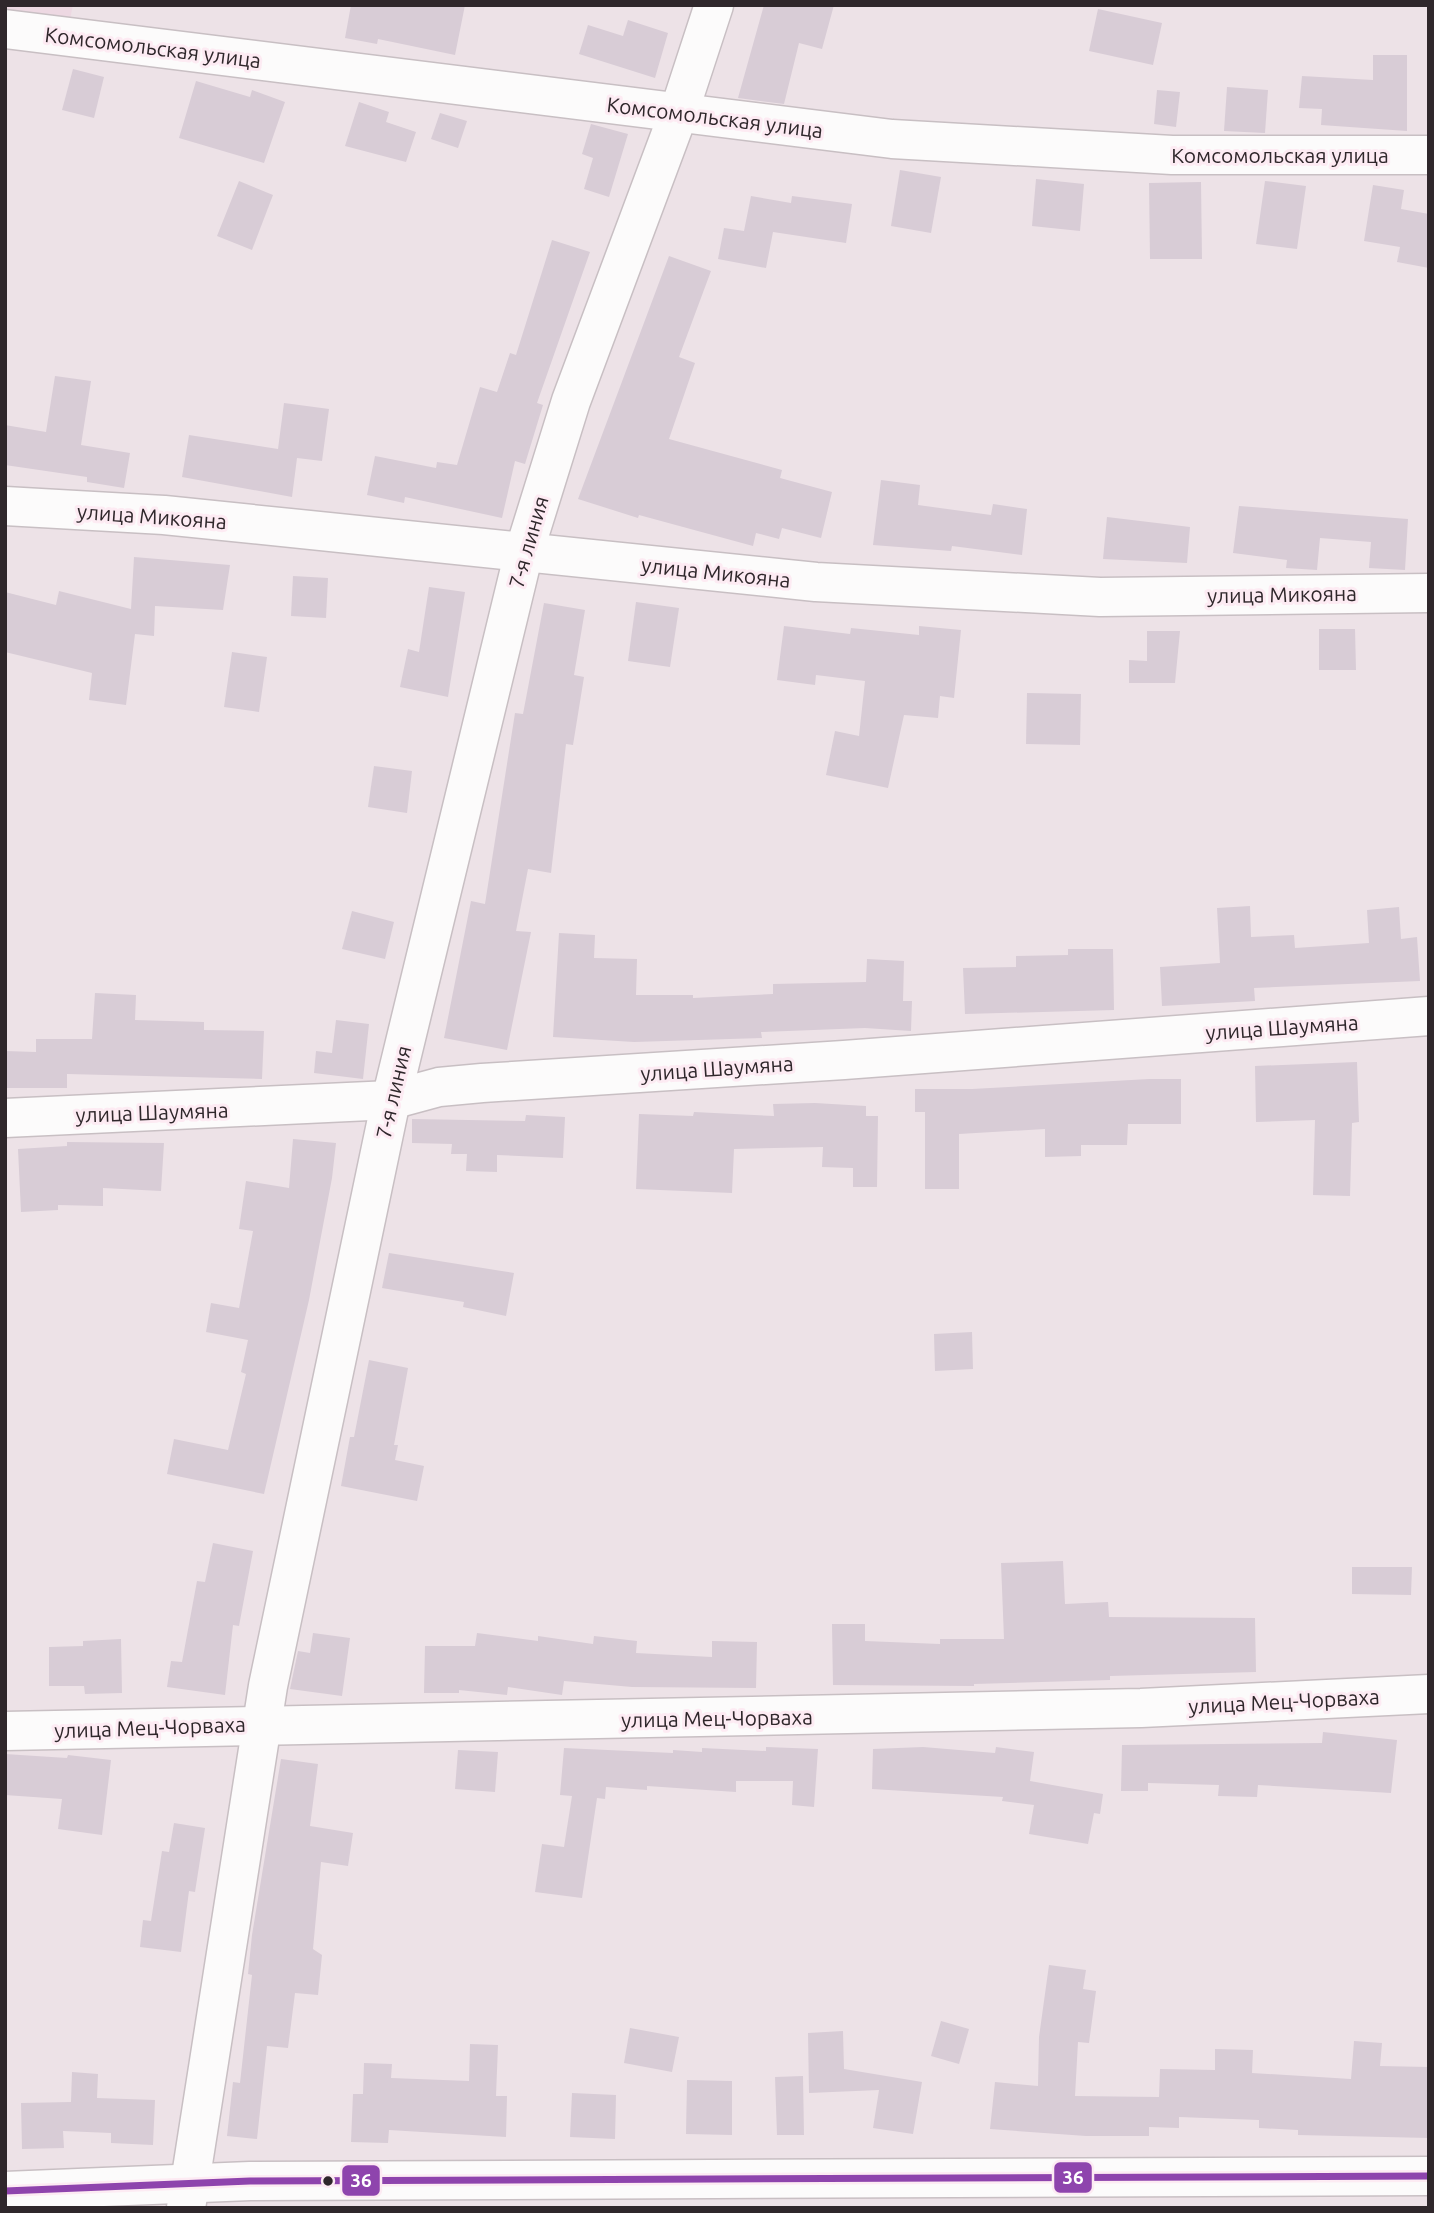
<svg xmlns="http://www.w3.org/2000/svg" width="1434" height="2213" viewBox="0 0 1434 2213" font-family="Ubuntu,sans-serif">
  <rect width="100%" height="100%" fill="#ede2e7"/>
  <path fill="#edd8e2" d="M5,5H73L69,24L5,13Z"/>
  <g fill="#d8ccd6">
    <path d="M351,5H465L455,55L378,39L377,44L345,38Z"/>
    <path d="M764,5H834L822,49L799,43L784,104L738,98Z"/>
    <path d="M1098,9L1162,23L1153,65L1089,51Z"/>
    <path d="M628,20L668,33L655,78L579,54L588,25L623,36Z"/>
    <path d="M1373,55H1407V131L1321,125L1322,109L1299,108L1302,76L1373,80Z"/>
    <path d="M73,69L104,77L94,118L62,110Z"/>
    <path d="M196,81L250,97L252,90L285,102L264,163L179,138Z"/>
    <path d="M1227,87L1268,90L1265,133L1224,131Z"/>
    <path d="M1157,90L1180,92L1176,127L1154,124Z"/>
    <path d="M359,102L389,112L386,122L416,132L406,162L345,146Z"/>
    <path d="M440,113L467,121L458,148L431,139Z"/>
    <path d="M591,124L628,134L609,197L584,189L593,158L582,154Z"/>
    <path d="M900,170L941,177L931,233L891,226Z"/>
    <path d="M1036,179L1084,184L1080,231L1032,226Z"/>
    <path d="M239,181L273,195L252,250L217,236Z"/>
    <path d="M1265,181L1306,186L1297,249L1256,244Z"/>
    <path d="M1201,182L1202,259H1150L1149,183Z"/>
    <path d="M1373,185L1404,190L1401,209L1429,214V268L1397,262L1400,247L1364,241Z"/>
    <path d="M751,196L791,203L792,196L852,204L846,243L773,232L766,268L718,259L724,228L744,231Z"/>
    <path d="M552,240L590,252L537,403L543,405L525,464L515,461L502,518L405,497L404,503L367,495L375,456L436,468L437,462L457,465L480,387L497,392L510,353L516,355Z"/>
    <path d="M669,256L711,271L679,357L695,363L669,439L782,470L780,478L832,492L821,538L782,528L779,539L756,533L753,546L639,515L638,518L578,499Z"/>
    <path d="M55,376L91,381L81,445L130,453L124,488L87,482V477L5,465V425L46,432Z"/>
    <path d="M284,403L329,409L322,461L297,458L292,497L182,477L189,435L278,449Z"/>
    <path d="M881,480L920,485L918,505L991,515L993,504L1027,509L1022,555L952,546L951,551L873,545Z"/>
    <path d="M1239,506L1408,519L1405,570L1369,568L1371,542L1320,538L1317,570L1286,568L1287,560L1233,553Z"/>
    <path d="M1107,517L1190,527L1187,563L1103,559Z"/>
    <path d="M134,557L230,565L223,610L155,606L154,636L135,634L126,705L89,700L92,673L5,652V592L56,605L59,591L131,609Z"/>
    <path d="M293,576L328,578L326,618L291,616Z"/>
    <path d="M429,587L465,592L448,697L400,687L408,649L419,652Z"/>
    <path d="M636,602L679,608L670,667L628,661Z"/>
    <path d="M544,603L585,610L574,675L584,677L573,745L566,744L551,873L528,869L516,931L531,932L507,1050L444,1038L471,901L485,904L515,713L523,714Z"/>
    <path d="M784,626L850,634L851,628L919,635V626L961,630L954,698L940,696L938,718L904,715L888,788L826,775L835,731L859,736L865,681L816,675L815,685L777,680Z"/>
    <path d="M1319,629H1355L1356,670H1319Z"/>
    <path d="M1147,631H1180L1175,683H1129V660L1147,661Z"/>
    <path d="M232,652L267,657L259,712L224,707Z"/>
    <path d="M1027,693L1081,694L1080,745L1026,744Z"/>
    <path d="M374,766L412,771L407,813L368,807Z"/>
    <path d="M1250,906L1251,937L1294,935L1295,948L1369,943L1367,910L1399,907L1401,939L1417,937L1420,981L1254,988L1255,1001L1162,1006L1160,967L1220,963L1217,908Z"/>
    <path d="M352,911L394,922L385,959L342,949Z"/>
    <path d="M559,933L595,935L594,958L637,959L636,995H693V998L773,994V984L866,982L867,959L904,961L903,1001H912L911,1031L865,1028L761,1032L762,1038L634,1042L553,1037Z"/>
    <path d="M1068,949H1113L1114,1010L965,1014L963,968L1016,967V956L1068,955Z"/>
    <path d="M95,993L136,995L135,1020L204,1022V1030L264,1031L262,1079L67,1074V1088H5V1051L36,1052V1039H92Z"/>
    <path d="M336,1020L369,1024L363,1079L314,1073L316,1051L332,1053Z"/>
    <path d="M1357,1062L1359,1122L1352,1123L1350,1196L1313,1195L1315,1120L1256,1122L1255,1066Z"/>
    <path d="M1149,1079H1181V1124H1128L1127,1145H1081V1156L1045,1157V1129L959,1134V1189H925V1112H915V1089H972Z"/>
    <path d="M815,1103L866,1106V1116H878L877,1187H853V1168L822,1167L823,1147L734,1149L732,1193L636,1189L639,1114L693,1116L694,1112L774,1116L773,1104Z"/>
    <path d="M526,1115L565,1117L563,1158L497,1155V1172L466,1171L467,1154H451L452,1144L412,1143V1119L525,1121Z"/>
    <path d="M293,1139L336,1143L332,1178L309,1300L264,1494L167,1474L174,1439L228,1450L246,1374L241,1372L248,1340L206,1332L211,1303L239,1308L253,1231L239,1229L246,1181L289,1188Z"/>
    <path d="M67,1142L164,1143L161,1191L103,1188V1206L58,1205V1210L21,1212L18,1149L67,1146Z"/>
    <path d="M389,1253L514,1273L506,1316L463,1307L464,1302L382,1288Z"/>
    <path d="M972,1332L973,1369L935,1371L934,1334Z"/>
    <path d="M369,1360L408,1368L394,1445H398L395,1460L424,1466L417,1501L341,1486L350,1437H354Z"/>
    <path d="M213,1543L253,1551L239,1626L233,1625L225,1695L167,1687L171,1661L182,1662L197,1581L205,1582Z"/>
    <path d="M1063,1561L1065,1604L1108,1602L1109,1617L1255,1618L1256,1672L1110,1676V1680L974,1684V1686L833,1685L832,1624H865V1641L940,1644V1639H1004L1001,1563Z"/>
    <path d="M1352,1567H1412L1411,1595L1352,1594Z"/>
    <path d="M313,1633L350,1638L342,1696L290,1689L298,1651L310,1653Z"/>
    <path d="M477,1633L538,1641V1636L593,1644L594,1636L637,1641L636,1653L712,1657V1641L757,1642L756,1688L632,1687L564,1681L562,1695L508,1687L507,1695L459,1690V1693H424L425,1646H475Z"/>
    <path d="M121,1639L122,1693L85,1694L84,1686H49V1647L83,1646V1641Z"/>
    <path d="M1323,1732L1397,1740L1391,1793L1258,1785L1257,1797L1218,1796L1219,1785L1148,1783V1791H1121L1122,1745L1322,1743Z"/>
    <path d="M766,1747L818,1749L814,1807L792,1805L793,1781H736V1792L647,1786V1790L606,1787L605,1799L597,1798L582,1898L535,1892L542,1844L564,1847L572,1796L560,1795L564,1748L673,1753V1750L702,1752V1748L766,1751Z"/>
    <path d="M923,1747L995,1753L996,1747L1034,1752L1030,1781L1103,1794L1100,1814L1094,1813L1088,1844L1029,1834L1034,1805L1002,1801L1003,1797L872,1789L873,1749Z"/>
    <path d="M458,1750L498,1752L495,1792L455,1789Z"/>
    <path d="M5,1754L67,1758L68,1755L111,1760L102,1835L58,1829L62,1799L5,1795Z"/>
    <path d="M281,1759L318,1764L310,1826L353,1833L348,1866L321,1862L313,1949L322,1955L318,1995L295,1993L288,2048L267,2046L257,2139L227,2136L233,2082L240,2083L252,1975L248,1974L252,1935Z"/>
    <path d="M174,1823L205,1828L195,1892L189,1891L181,1952L140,1947L143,1920L151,1921L162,1851L169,1852Z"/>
    <path d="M1049,1965L1086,1970L1083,1989L1096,1991L1089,2043L1078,2042L1075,2096L1159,2097L1160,2069L1215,2070V2049L1253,2050L1252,2073L1351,2079L1354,2041L1382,2043L1380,2066L1429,2067V2138L1298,2135V2130L1259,2128V2120L1179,2117V2128L1149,2127V2136H1086L990,2129L995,2082L1038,2086L1039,2037Z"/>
    <path d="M941,2021L969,2029L959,2064L931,2056Z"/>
    <path d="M630,2028L679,2037L672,2072L624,2063Z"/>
    <path d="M843,2031L844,2069L922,2082L913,2134L873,2128L879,2090L809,2093L808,2033Z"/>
    <path d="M470,2044L498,2045L496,2096H507L506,2137L389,2130L388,2143L351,2142L353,2094H363L364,2063L392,2064L391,2078L469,2081Z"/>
    <path d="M72,2072L98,2074L97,2098L155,2100L153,2145L111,2143V2133L63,2131L64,2148L22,2149L21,2103L71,2102Z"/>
    <path d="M803,2076L804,2135H777L775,2077Z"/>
    <path d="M687,2080L732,2081V2135L686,2134Z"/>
    <path d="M572,2093L616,2095L615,2139L570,2137Z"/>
  </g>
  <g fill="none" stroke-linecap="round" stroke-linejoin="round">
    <defs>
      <g id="minor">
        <path d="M5,29L892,139L1172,155H1429"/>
        <path d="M5,506L164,515L816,582L1100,597L1429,593"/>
        <path d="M5,1118L391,1100L439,1087L482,1083L844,1060L1429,1016"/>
        <path d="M5,1731L1141,1708L1429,1694"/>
        <path d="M5,2191L250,2181L1429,2176"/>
        <path d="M186,2208L268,1686L391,1100L524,552L571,401L679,112L714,5"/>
      </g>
    </defs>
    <use href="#minor" stroke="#c8bfc3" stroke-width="41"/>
    <use href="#minor" stroke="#fcfbfb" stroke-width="38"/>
    <defs>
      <path id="bus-1" d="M5,2191L250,2181L1429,2176"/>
    </defs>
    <use href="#bus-1" stroke="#fdebf3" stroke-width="12"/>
    <use href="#bus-1" stroke="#8e44ad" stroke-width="7"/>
  </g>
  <circle fill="#2f272b" stroke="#fdebf3" stroke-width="2.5" cx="328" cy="2181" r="6"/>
  <g text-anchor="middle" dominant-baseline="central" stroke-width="6" stroke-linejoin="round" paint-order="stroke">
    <g font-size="21" fill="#2f272b" stroke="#fdebf3">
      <text transform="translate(153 47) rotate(7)">Комсомольская улица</text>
      <text transform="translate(715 117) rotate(7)">Комсомольская улица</text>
      <text x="1280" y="155">Комсомольская улица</text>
      <text transform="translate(152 516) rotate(4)">улица Микояна</text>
      <text transform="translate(528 542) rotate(-74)">7-я линия</text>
      <text transform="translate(716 572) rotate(6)">улица Микояна</text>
      <text transform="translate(1282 594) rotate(-1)">улица Микояна</text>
      <text transform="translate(1282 1027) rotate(-4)">улица Шаумяна</text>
      <text transform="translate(717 1068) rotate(-4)">улица Шаумяна</text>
      <text transform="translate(393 1092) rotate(-77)">7-я линия</text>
      <text transform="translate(152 1112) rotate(-2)">улица Шаумяна</text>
      <text transform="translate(1284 1701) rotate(-3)">улица Мец-Чорваха</text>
      <text transform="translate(717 1718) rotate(-1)">улица Мец-Чорваха</text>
      <text transform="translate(150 1727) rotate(-2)">улица Мец-Чорваха</text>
    </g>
  </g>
  <g stroke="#fdebf3" stroke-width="2.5">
    <rect x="1053" y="2161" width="40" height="33" rx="7" fill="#8e44ad"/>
    <rect x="341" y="2164" width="40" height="33" rx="7" fill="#8e44ad"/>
  </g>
  <g font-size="19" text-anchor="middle" font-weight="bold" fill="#fff">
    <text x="1073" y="2184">36</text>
    <text x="361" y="2187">36</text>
  </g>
  <rect width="1434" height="2213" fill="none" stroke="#2f272b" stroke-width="14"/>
</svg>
